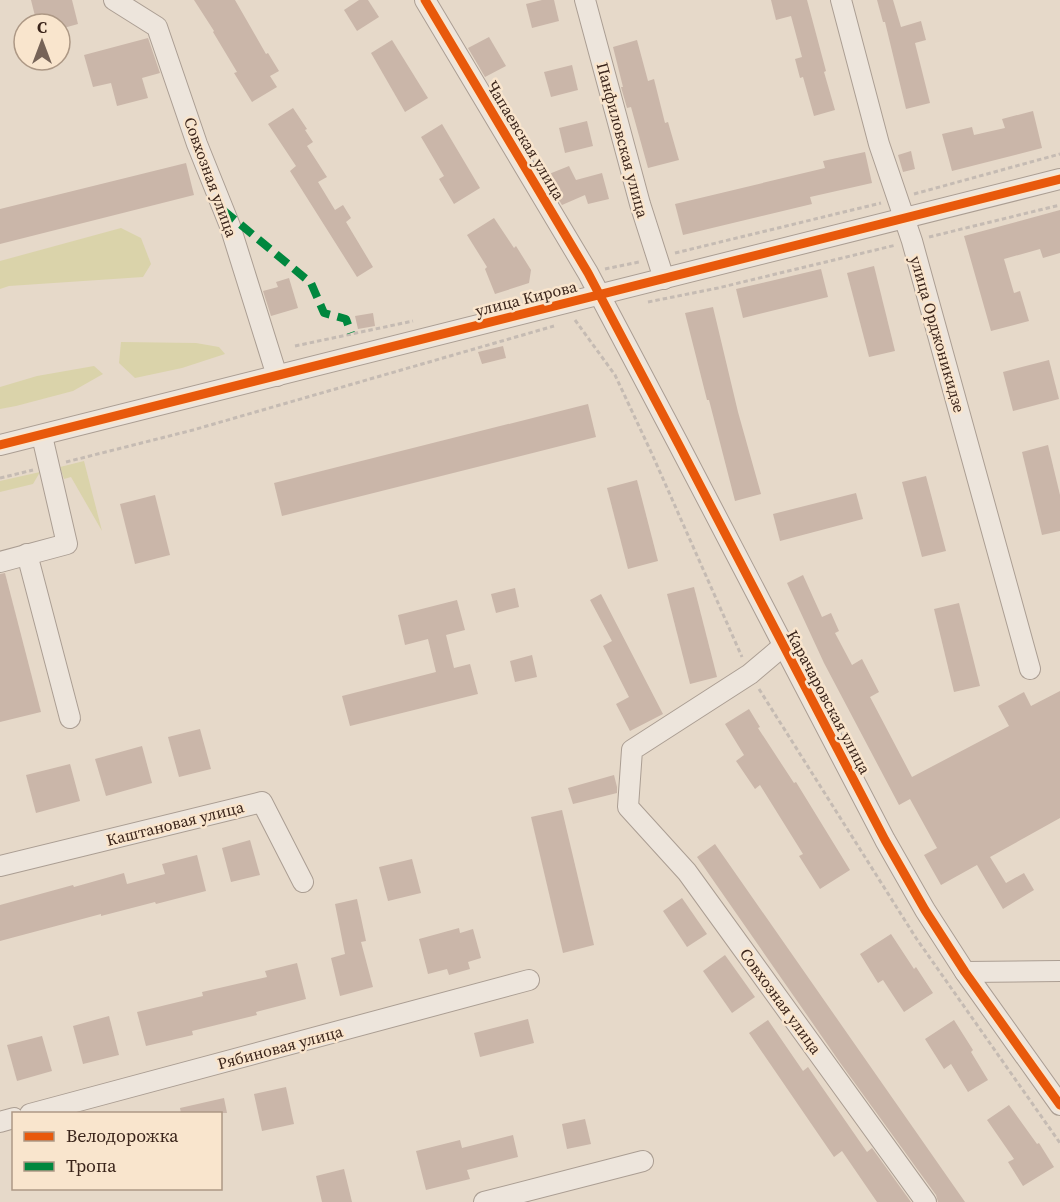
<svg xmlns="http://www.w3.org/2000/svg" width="1060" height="1202" viewBox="0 0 1060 1202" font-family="'Source Serif 4',serif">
  <rect width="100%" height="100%" fill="#e6d9c9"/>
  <g fill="#dad3aa">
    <path d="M121,228L141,238L151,264L143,277L9,286L0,289V261Z"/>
    <path d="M121,342L196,343L219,347L225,354L182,368L135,378L119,363Z"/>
    <path d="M94,366L103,374L73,391L16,406L0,409V387L37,376Z"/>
    <path d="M84,461L102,531L71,477L64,479L60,467Z"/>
    <path d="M40,472L33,484L0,492V481Z"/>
  </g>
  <g fill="#cab6a9">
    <path d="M31,0H72L78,24L60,29V24H37Z"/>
    <path d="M194,0H235L266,54L268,53L279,71L270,76L277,87L252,102L234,73L237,72L213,32L214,31Z"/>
    <path d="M359,0H368L379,17L357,31L344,10Z"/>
    <path d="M542,0H554L559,21L532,28L526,4Z"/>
    <path d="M771,0H807L826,71L824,72L835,110L814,116L803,77L800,78L795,59L802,57L791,16L776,20Z"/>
    <path d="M877,0H893L901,27L921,21L926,40L915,43L930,103L906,109L885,22H883Z"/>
    <path d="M489,37L506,66L485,77L468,48Z"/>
    <path d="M148,38L160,73L142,78L148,98L117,106L111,83L93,87L84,55Z"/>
    <path d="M392,40L428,98L405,112L371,53Z"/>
    <path d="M637,40L648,81L654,79L665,123L668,122L679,160L648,168L631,107L627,108L621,87H623L613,47Z"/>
    <path d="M572,65L578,90L551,97L544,72Z"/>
    <path d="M293,108L307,129L305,130L313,142L307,146L327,177L318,182L335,210L343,205L351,218L346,222L373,267L357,277L290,171L296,166L268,124Z"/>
    <path d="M1033,111L1042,148L952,171L942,134L972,127L974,135L1005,128L1002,119Z"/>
    <path d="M587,121L593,146L565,153L559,128Z"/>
    <path d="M442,124L480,188L454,204L439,179L444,176L421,137Z"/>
    <path d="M911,151L915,169L903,172L898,155Z"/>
    <path d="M865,152L872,183L810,197L812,204L683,235L675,204L825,168L823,161Z"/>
    <path d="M186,163L194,195L0,244V209Z"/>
    <path d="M569,166L576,180L602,173L609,199L588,204L585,195L562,205L544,176Z"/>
    <path d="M1060,210V253L1043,258L1040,249L1004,259L1014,293L1020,291L1029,321L991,331L964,236Z"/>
    <path d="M494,218L514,248L516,246L531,270L529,283L495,294L485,269L487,267L467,235Z"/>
    <path d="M874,266L895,351L869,357L847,273Z"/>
    <path d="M821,269L828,297L743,318L736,289Z"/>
    <path d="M289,278L298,308L271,316L263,291L278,287L276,282Z"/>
    <path d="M713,307L738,412L761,494L735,501L709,400H707L685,313Z"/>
    <path d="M373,313L375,326L358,329L355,316Z"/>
    <path d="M503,346L506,358L482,364L478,352Z"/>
    <path d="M1049,360L1059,399L1013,411L1003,372Z"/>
    <path d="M588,404L596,437L282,516L274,483Z"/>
    <path d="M1048,445L1060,495V531L1042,535L1022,452Z"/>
    <path d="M926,476L946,551L922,557L902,482Z"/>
    <path d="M637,480L658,561L628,569L607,488Z"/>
    <path d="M856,493L863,519L780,541L773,514Z"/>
    <path d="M155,495L170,555L135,564L120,504Z"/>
    <path d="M5,573L41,712L0,722V574Z"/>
    <path d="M803,575L822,617L831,613L839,631L835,633L852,665L862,659L879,692L870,697L912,777L1009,726L998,706L1024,692L1031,706L1060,691V818L990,857L1006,883L1024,873L1034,890L1003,909L977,865L941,885L924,855L937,848L910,799L899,805L824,663L787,583Z"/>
    <path d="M694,587L717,677L690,684L667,594Z"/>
    <path d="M515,588L519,607L496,613L491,594Z"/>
    <path d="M601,594L663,714L630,731L616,704L629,697L603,646L612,641L590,600Z"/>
    <path d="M457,600L465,630L446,635L454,668L470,664L478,694L350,726L342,696L436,672L428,639L405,645L398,615Z"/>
    <path d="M959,603L980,686L954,692L934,609Z"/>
    <path d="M532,655L537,677L515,682L510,661Z"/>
    <path d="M749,709L760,727L758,728L794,783L796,782L850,870L820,889L799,856L803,854L760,785L755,789L736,761L744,755L725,724Z"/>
    <path d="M200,729L211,769L179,777L168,737Z"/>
    <path d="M142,746L152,783L106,796L95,759Z"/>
    <path d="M70,764L80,801L36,813L26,775Z"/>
    <path d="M614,775L617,787V793L573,804L568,788Z"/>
    <path d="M562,810L594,945L563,953L531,817Z"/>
    <path d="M250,840L260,875L231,882L222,848Z"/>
    <path d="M715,844L965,1202H938L936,1195L841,1064L697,857Z"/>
    <path d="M197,855L206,891L156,904L155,902L101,916V914L0,941V905L73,885L74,887L124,873L127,884L165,874L162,864Z"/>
    <path d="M412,859L421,893L388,901L379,867Z"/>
    <path d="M682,898L707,934L687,947L663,911Z"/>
    <path d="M357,899L366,941L361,942L373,987L340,996L331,958L345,954L335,904Z"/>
    <path d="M459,928L460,933L473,929L481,958L468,962L470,969L449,975L447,969L428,974L419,939Z"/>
    <path d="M891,934L914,969L916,967L933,993L904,1012L883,980L878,983L860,954Z"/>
    <path d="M725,955L755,997L732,1013L703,971Z"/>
    <path d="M297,963L306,999L256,1012L257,1015L192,1031L193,1035L146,1046L137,1012L203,996L202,992L267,977L265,971Z"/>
    <path d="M109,1016L119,1055L83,1064L73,1026Z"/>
    <path d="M528,1019L534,1043L480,1057L474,1033Z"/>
    <path d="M768,1020L803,1071L808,1067L867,1152L872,1148L911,1202H877L842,1151L834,1157L749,1033Z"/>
    <path d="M954,1020L973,1050L971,1052L988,1080L968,1092L951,1064L944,1069L925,1039Z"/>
    <path d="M42,1036L52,1071L17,1081L7,1045Z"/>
    <path d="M286,1087L294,1124L262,1131L254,1094Z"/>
    <path d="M224,1098L227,1113H181L180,1108Z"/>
    <path d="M1009,1105L1037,1144L1039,1143L1054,1167L1023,1186L1008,1162L1014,1159L987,1120Z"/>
    <path d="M585,1119L591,1144L567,1149L562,1124Z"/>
    <path d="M513,1135L518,1157L467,1170L470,1179L426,1190L416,1151L460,1140L462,1148Z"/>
    <path d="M344,1169L352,1202H322L316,1176Z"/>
  </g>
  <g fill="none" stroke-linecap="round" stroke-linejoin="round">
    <defs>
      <g id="minor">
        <path d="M114,0L157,27L197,144L230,226L277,376"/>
        <path d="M425,0L588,273L679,445L885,840L925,910L965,972L1060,1105"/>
        <path d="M585,0L640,204L664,279"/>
        <path d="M841,0L879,144L912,241L1030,669"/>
        <path d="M0,445L1060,179"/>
        <path d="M27,554L70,718"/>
        <path d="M0,562L67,544L42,436"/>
        <path d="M783,646L750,674L632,750L628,807L687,872L926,1202"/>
        <path d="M0,866L262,802L303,882"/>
        <path d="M965,972L1060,971"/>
        <path d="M30,1114L529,980"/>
        <path d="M0,1122L14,1118"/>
        <path d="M484,1202L643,1161"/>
      </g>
    </defs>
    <use href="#minor" stroke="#ab9e93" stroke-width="22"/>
    <g stroke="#c5bbb3" stroke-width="3" stroke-dasharray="4.5 3" stroke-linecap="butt">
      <path d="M914,194L1060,154"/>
      <path d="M929,237L1060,205"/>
      <path d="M675,253L881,203"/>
      <path d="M605,269L639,262"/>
      <path d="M648,302L718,288L896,245"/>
      <path d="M575,320L615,375L652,454L742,657"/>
      <path d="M295,346L413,321"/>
      <path d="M66,462L193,430L554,326"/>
      <path d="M0,478L33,470"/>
      <path d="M759,689L916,938L1060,1143"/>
    </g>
    <use href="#minor" stroke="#ede5dc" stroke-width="20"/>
    <path stroke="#00873e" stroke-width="8" stroke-dasharray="15 8" stroke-linecap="butt" d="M223,210L311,283L324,313L346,319L351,333"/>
    <defs>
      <g id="cycleway">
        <path d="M425,0L588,273L679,445L885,840L925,910L965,972L1060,1105"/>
        <path d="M0,445L1060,179"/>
      </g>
    </defs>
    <use href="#cycleway" stroke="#f9e5cd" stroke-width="13"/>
    <use href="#cycleway" stroke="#e8590c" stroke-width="9"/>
  </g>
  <g text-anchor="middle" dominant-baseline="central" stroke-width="5" stroke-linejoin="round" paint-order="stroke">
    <g font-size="16" fill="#3a241a" stroke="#f9e5cd">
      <text transform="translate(526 140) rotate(59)">Чапаевская улица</text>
      <text transform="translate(623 140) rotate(75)">Панфиловская улица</text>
      <text transform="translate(211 177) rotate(70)">Совхозная улица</text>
      <text transform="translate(526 298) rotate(-14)">улица Кирова</text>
      <text transform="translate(938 334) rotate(74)">улица Орджоникидзе</text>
      <text transform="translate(829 702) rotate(62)">Карачаровская улица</text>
      <text transform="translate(175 823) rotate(-14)">Каштановая улица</text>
      <text transform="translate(781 1001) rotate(54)">Совхозная улица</text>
      <text transform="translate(280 1047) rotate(-15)">Рябиновая улица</text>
    </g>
  </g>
  <rect x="12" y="1112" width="210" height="78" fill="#f9e5cd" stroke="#ad9885" stroke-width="1.5"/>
  <rect x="24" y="1132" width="30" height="9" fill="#e8590c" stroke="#ad9885" stroke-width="1.5"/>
  <text x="66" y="1142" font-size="18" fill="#3a241a">Велодорожка</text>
  <rect x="24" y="1162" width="30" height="9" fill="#00873e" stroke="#ad9885" stroke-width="1.5"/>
  <text x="66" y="1172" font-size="18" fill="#3a241a">Тропа</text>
  <g transform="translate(42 42)"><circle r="28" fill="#f9e5cd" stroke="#ad9885" stroke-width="1.5"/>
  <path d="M0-4.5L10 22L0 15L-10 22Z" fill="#766357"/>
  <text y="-9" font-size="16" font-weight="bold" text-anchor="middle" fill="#3a241a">С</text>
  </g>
</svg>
